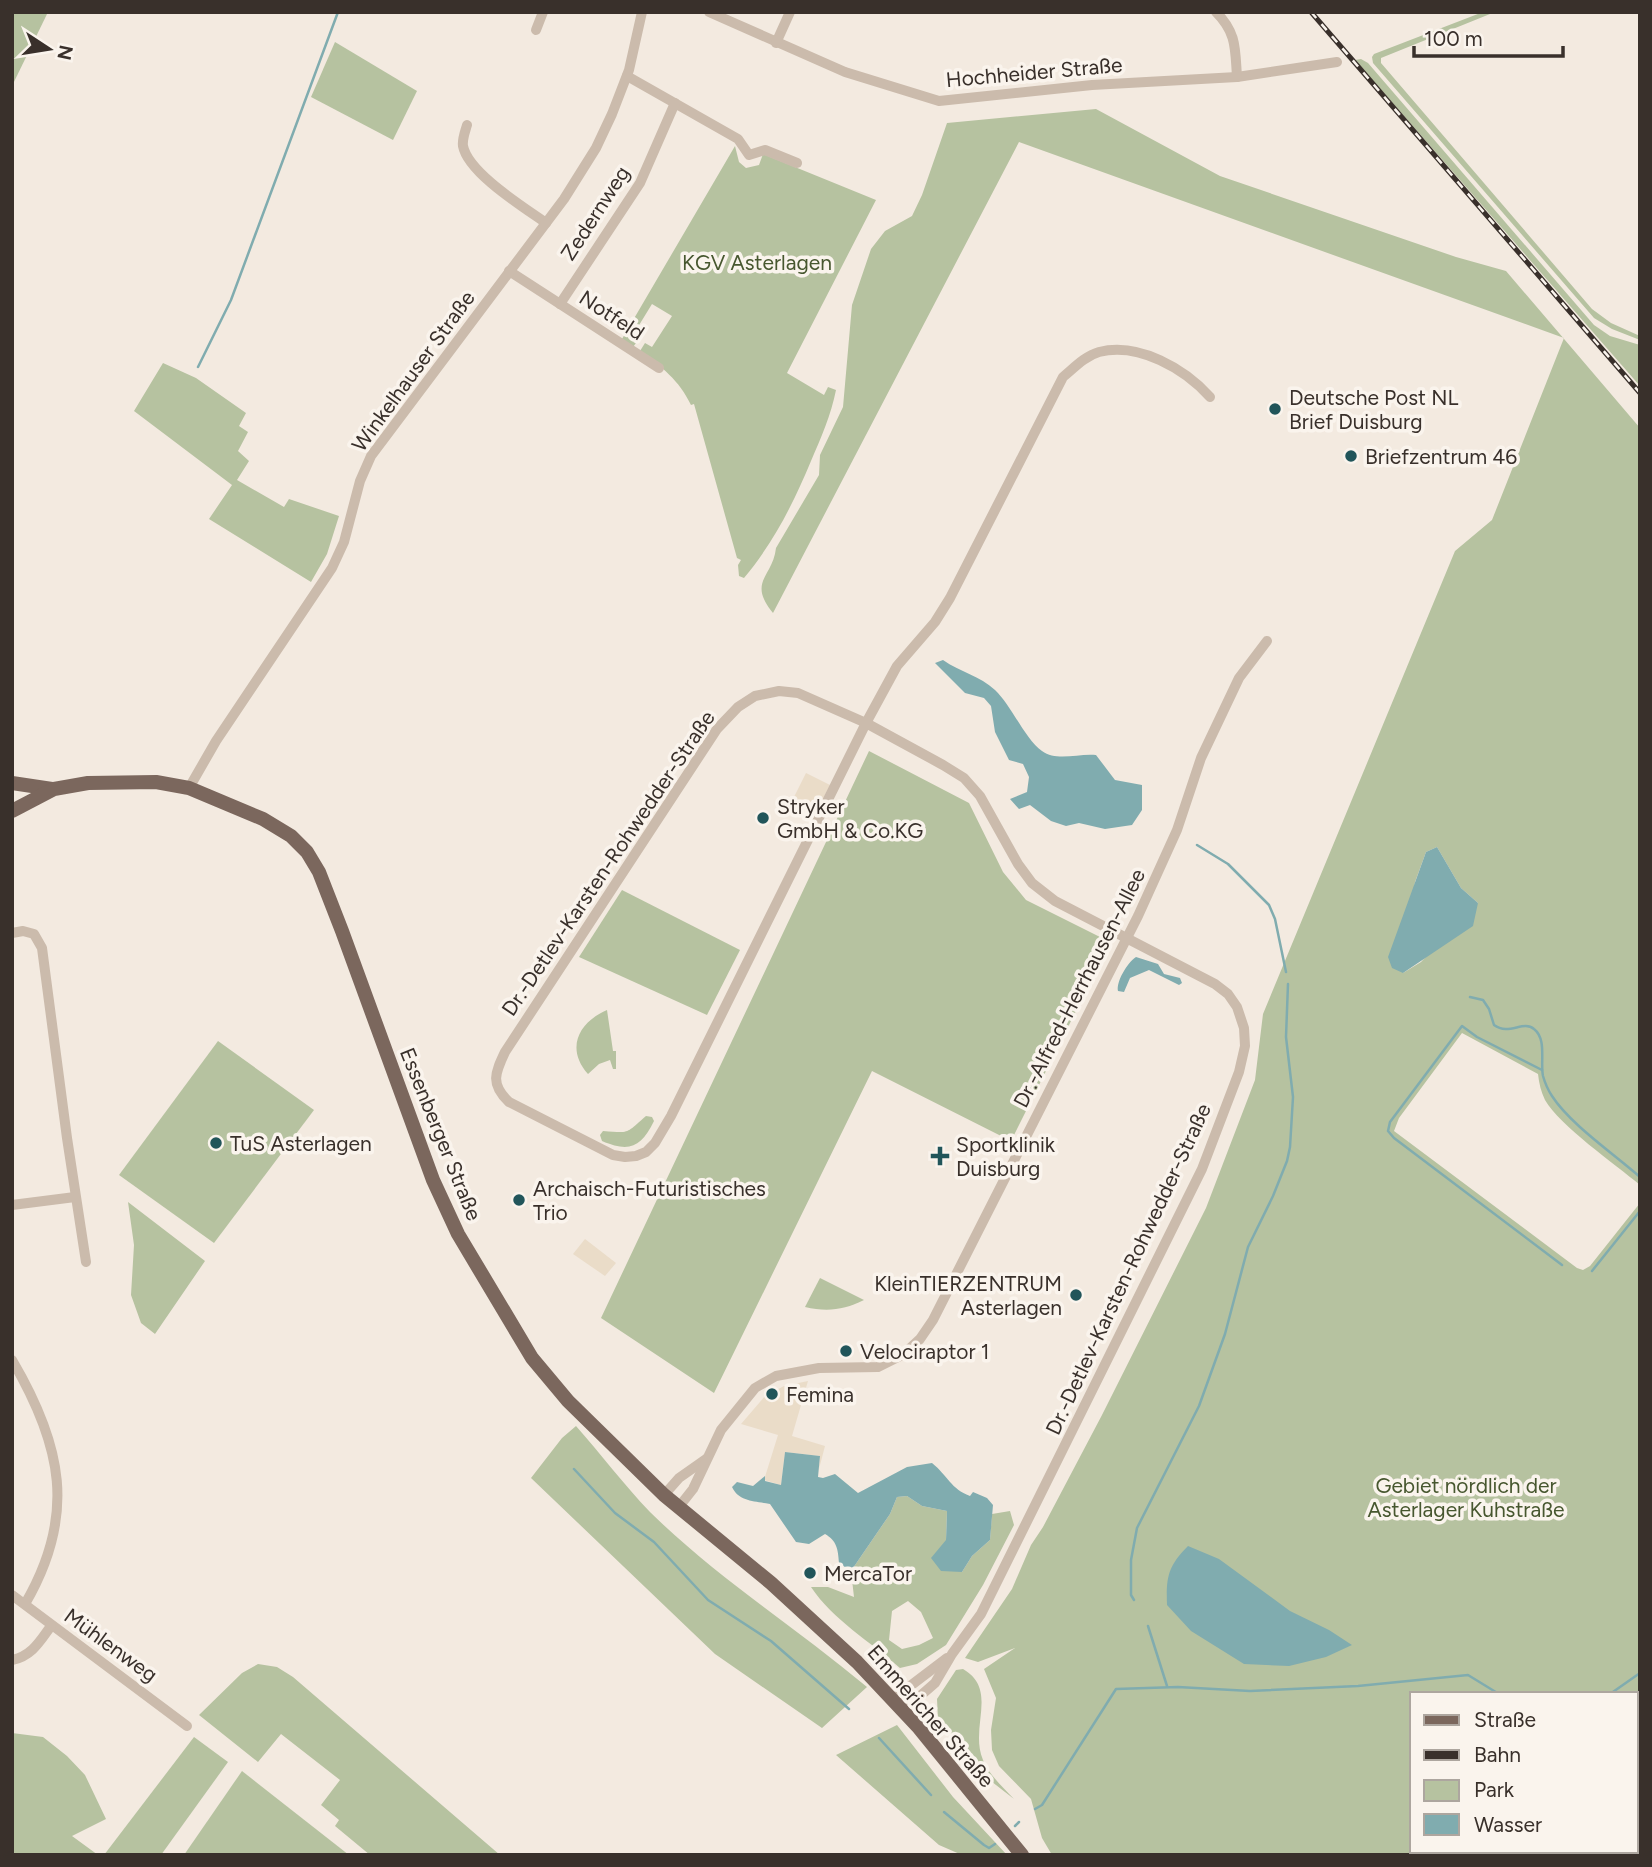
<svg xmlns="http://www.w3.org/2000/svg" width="1652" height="1867" viewBox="0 0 1652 1867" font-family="Figtree,sans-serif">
  <rect width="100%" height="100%" fill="#f3eae0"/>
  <g fill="#b6c2a0" fill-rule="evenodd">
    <path d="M12,12H48L12,86Z"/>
    <path d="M1483,12H1495L1381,58V63L1592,309L1611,323L1640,336V340L1612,329L1594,318L1373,63L1372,57L1374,54Z"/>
    <path d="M335,42L417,91L393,140L311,97Z"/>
    <path d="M1361,59L1368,63L1594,325L1610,336L1640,345V386L1355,60Z"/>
    <path d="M1096,109L1220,176L1456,257L1506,271L1640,428V1185C1615,1164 1560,1126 1545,1100C1541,1092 1539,1083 1538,1074L1462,1033L1399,1118L1394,1131L1577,1268L1583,1270L1590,1266L1640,1203V1855H1052L1042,1838L1031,1799L999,1766L992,1750L991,1730L996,1698L984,1669L1015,1648L978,1662L965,1658L1012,1589L1031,1545L1043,1527L1102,1415L1206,1208L1255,1080L1263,1014L1455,551L1492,520L1564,338L1019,142L773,613C747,581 773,577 776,548L819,475L820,455L843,407L852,305L871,249L885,231L912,216L922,195L947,123ZM1437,847L1461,888L1478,903L1421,962L1403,973L1415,882L1426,852ZM1412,1694H1636V1851H1412Z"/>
    <path d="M735,146L739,162L746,168L759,165L763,154L876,200L787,373L824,395L828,387L836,390C831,415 821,438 811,461C793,504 774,542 744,578L739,576L738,565L741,560L737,558L694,404L691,405C679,380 662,367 640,351L645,343L652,347L672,316L652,304L633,335L639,339L633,347L622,339Z"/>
    <path d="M163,363L196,378L246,413L239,426L248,432L238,451L249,461L237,480L284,507L289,499L339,516L327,554L311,582L209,519L232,485L134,411Z"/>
    <path d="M869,751L969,803L1003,872L1026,900L1102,938L1104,947L1102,959L1011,1141L872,1071L714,1393L601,1318Z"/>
    <path d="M622,890L740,950L707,1015L579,957Z"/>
    <path d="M607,1010L613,1051H616V1069H613L610,1060L599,1064L588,1074C565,1048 579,1022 607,1010Z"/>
    <path d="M218,1041L314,1110L214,1243L119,1175Z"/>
    <path d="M646,1116L652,1117L654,1121C641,1147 630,1153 602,1141L600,1135L603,1131C631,1133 625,1134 646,1116Z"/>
    <path d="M128,1202L205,1261L155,1334L141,1323L131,1295L134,1245Z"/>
    <path d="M820,1278L864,1300C844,1310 827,1312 805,1307Z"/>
    <path d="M576,1426C601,1454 624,1485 650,1512C716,1577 796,1628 867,1687L822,1728L715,1654L531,1478L562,1438Z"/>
    <path d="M907,1496L922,1506L947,1511L946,1540L962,1572L972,1556L990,1540L992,1514L1010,1511L1014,1525L983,1585L946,1645L917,1664L900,1668C871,1642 833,1620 811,1587H828L854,1597L851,1571L890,1514L897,1497ZM908,1601L921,1612L933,1638L919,1645L902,1649L889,1640L892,1611Z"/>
    <path d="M258,1664L277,1667L293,1677L500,1855H370L335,1826L339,1820L321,1805L340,1780L281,1734L258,1762L199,1715L242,1673Z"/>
    <path d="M963,1669C999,1690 969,1727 983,1760C989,1775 1003,1787 1014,1799L987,1778L938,1719L937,1699L956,1670Z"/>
    <path d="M897,1725L953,1797L1007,1855H962L939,1845L836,1755Z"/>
    <path d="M12,1733L43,1737L67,1756L85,1775L106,1819L72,1836L98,1855H12Z"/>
    <path d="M194,1737L228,1762L161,1855H104Z"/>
    <path d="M242,1771L349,1855H184Z"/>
  </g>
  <g fill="#eadcc8">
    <path d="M806,773L830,785L815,815L791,803Z"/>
    <path d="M585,1239L616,1263L605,1276L573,1254Z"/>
    <path d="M808,1381L792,1436L825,1446L819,1469L820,1456L785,1452L781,1485L764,1480L778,1435L741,1424L765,1396L784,1386Z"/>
  </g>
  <g fill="#80acaf">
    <path d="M943,660C960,672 980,676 995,690C1011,705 1025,739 1042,751C1057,762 1079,753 1096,755L1115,780L1142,785V810L1132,825L1105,829L1079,823L1066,826L1051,821L1030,805L1019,809L1010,799L1027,792L1029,777L1023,764L1009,760L995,732L991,706L984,698L965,693L935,663Z"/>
    <path d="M1437,847L1461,888L1478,903L1473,926L1403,973L1392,968L1388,957L1426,852Z"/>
    <path d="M1136,957L1158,964L1164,974L1180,978L1182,983L1179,985L1149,970L1130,978L1124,992L1118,991C1116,982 1127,963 1136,957Z"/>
    <path d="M785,1452L820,1456L818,1477L823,1478L835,1474L858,1493L907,1467L932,1463C948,1476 951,1489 970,1496L973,1492L987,1498L993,1505L990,1540L972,1556L962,1572L941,1571L931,1558L946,1540L947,1511L922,1506L907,1496L897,1497L890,1514L851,1571L839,1563C838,1549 837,1541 825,1534L809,1544L796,1542L770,1504C755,1501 739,1502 732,1487L737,1482L753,1486L765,1476V1481L781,1485Z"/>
    <path d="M1188,1546L1219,1559L1290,1611L1329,1630L1352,1645L1326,1657L1289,1666L1244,1664L1191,1631L1167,1605C1166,1577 1168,1566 1188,1546Z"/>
  </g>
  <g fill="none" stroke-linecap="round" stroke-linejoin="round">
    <g stroke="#80acaf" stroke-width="2.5">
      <path d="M198,367L231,300L338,12"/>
      <path d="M1197,845L1228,864L1269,905L1275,919L1286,972"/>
      <path d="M1470,997L1483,1000L1489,1009L1494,1025C1509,1036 1523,1020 1534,1029C1547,1039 1540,1062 1543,1076C1545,1083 1548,1090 1552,1096C1570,1124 1614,1154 1640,1177"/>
      <path d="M1542,1070L1477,1037L1462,1026L1390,1122L1388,1131L1394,1138L1562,1265"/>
      <path d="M1592,1271L1640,1211"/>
      <path d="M574,1469L615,1513L654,1542L708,1600L771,1641L849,1709"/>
      <path d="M1134,1600L1131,1595V1560L1137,1528L1199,1406L1225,1334L1248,1247L1273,1196L1287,1161L1290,1147L1293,1097L1286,1037L1288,984"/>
      <path d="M1148,1626L1167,1686"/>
      <path d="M1610,1694L1640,1673"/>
      <path d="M879,1738L931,1795"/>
      <path d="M1035,1809L1042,1805L1116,1689L1178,1687L1250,1691L1358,1686L1468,1675L1499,1694"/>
      <path d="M944,1812L984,1845L989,1848L995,1844"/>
      <path d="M1015,1826L1019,1822"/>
      <path d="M1559,1855V1851"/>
    </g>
    <g stroke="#cbbbac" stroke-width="10">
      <path d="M709,12L845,72L939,101L1092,85L1237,77L1337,62"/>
      <path d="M1216,12C1237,33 1235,49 1237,77"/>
      <path d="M536,30L543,12"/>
      <path d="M776,43L790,12"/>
      <path d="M627,76L738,139L749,155L765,150L797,163"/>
      <path d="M467,125C465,132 462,139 463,146C468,173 525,208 546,223"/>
      <path d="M509,271L659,368"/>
      <path d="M560,304L640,183L675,103"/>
      <path d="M189,788L216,741L332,568L344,542L360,481L371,456L564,199L596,148L612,114L629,70L642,12"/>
      <path d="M12,933L23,931L34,934L42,948L67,1138L86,1262"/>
      <path d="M12,1205L75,1197"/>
      <path d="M12,1360C62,1445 77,1515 25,1604"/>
      <path d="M664,1495L679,1478L706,1459"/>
      <path d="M678,1508L693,1489L721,1430L755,1388L776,1376L819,1368L878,1367L904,1354L920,1339L933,1320L1138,916L1177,830L1201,758L1239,678L1267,641"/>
      <path d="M12,1595L187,1726"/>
      <path d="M12,1660C32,1656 40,1641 51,1626"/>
      <path d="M893,1699L947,1658"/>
      <path d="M904,1710L935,1683L952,1654L981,1614L1202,1169L1239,1072L1245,1046L1244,1028L1237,1007L1228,994L1215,984L1055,901L1032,883L1018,864L980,796L964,778L943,765L866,723L798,693L779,691L755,696L738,707L717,729L505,1052C495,1073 490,1084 509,1102L613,1155L625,1157L636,1156L646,1152L655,1143L671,1116L866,723L897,666L935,622L950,598L1063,377C1074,368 1085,356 1099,352C1139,342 1185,369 1210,397"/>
    </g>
    <g stroke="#7b675d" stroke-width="14">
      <path d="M12,783L52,789"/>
      <path d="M12,811L54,789L88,783L156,782L189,788L263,819L291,836L307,852L319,872L342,931L433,1180L458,1234L532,1358L568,1401L664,1495L771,1583L857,1662L919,1728L1022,1855"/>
    </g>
    <defs>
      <path id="rail" d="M1311,12L1640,393"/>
    </defs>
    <use href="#rail" stroke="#39302b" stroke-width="5"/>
    <use href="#rail" stroke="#faf4ed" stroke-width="2.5" stroke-dasharray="8" stroke-linecap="butt"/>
  </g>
  <g fill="#21555a" stroke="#faf4ed" stroke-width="2.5">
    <circle cx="1275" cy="409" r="7"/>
    <circle cx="1351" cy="456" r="7"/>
    <circle cx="763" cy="818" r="7"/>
    <circle cx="216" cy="1143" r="7"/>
    <path d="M936.5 1145.5h7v7h7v7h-7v7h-7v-7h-7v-7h7z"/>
    <circle cx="519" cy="1200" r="7"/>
    <circle cx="1076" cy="1295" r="7"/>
    <circle cx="846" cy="1351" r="7"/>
    <circle cx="772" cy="1394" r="7"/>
    <circle cx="810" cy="1573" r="7"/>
  </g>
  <g text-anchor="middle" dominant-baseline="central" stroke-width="7" stroke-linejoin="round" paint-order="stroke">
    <g font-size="21" fill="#39302b" stroke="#faf4ed">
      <text transform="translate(1034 72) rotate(-5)">Hochheider Straße</text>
      <text transform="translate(595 213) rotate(-57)">Zedernweg</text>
      <text transform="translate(612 315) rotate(33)">Notfeld</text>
      <text transform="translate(413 371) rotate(-54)">Winkelhauser Straße</text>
      <text transform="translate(608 863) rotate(-56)">Dr.-Detlev-Karsten-Rohwedder-Straße</text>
      <text transform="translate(1079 988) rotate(-63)">Dr.-Alfred-Herrhausen-Allee</text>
      <text transform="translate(441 1134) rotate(68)">Essenberger Straße</text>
      <text transform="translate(1128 1269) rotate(-65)">Dr.-Detlev-Karsten-Rohwedder-Straße</text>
      <text transform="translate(111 1645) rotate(36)">Mühlenweg</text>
      <text transform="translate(931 1716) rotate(49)">Emmericher Straße</text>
    </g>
    <g font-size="21" fill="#47572f" stroke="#faf4ed">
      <text x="757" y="262">KGV Asterlagen</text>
      <text x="1466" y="1485">Gebiet nördlich der<tspan x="1466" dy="24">Asterlager Kuhstraße</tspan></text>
    </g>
    <g font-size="21" fill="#39302b" stroke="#faf4ed" text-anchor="start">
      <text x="1289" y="397">Deutsche Post NL<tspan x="1289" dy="24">Brief Duisburg</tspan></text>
      <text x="1365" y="456">Briefzentrum 46</text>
      <text x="777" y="806">Stryker<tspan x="777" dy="24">GmbH &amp; Co.KG</tspan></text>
      <text x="230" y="1143">TuS Asterlagen</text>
      <text x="956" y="1144">Sportklinik<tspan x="956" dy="24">Duisburg</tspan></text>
      <text x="533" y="1188">Archaisch-Futuristisches<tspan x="533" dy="24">Trio</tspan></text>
      <text x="1062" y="1283" text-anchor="end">KleinTIERZENTRUM<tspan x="1062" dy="24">Asterlagen</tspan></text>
      <text x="860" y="1351">Velociraptor 1</text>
      <text x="786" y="1394">Femina</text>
      <text x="824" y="1573">MercaTor</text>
    </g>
  </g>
  <rect width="1652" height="1867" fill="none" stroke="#39302b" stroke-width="28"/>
  <rect x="1410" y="1692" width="228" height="161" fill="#faf4ed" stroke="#ada69f" stroke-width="2"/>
  <rect x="1424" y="1715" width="35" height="10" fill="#7b675d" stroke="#ada69f" stroke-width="2"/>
  <text x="1474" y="1727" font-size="21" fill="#39302b">Straße</text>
  <rect x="1424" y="1750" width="35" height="10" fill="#39302b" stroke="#ada69f" stroke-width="2"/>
  <text x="1474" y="1762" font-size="21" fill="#39302b">Bahn</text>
  <rect x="1424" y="1780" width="35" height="21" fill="#b6c2a0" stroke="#ada69f" stroke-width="2"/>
  <text x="1474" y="1797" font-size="21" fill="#39302b">Park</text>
  <rect x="1424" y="1814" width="35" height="21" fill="#80acaf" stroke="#ada69f" stroke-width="2"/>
  <text x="1474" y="1832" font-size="21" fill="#39302b">Wasser</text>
  <g transform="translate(49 49) rotate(102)" stroke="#faf4ed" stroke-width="5" paint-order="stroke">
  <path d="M0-5L12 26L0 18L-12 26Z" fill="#39302b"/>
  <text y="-10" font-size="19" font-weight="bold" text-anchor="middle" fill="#39302b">N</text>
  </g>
  <path d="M1414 46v10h149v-10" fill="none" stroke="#39302b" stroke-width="3.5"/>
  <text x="1424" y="46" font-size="21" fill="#39302b" stroke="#faf4ed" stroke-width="5" paint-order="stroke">100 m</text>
</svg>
